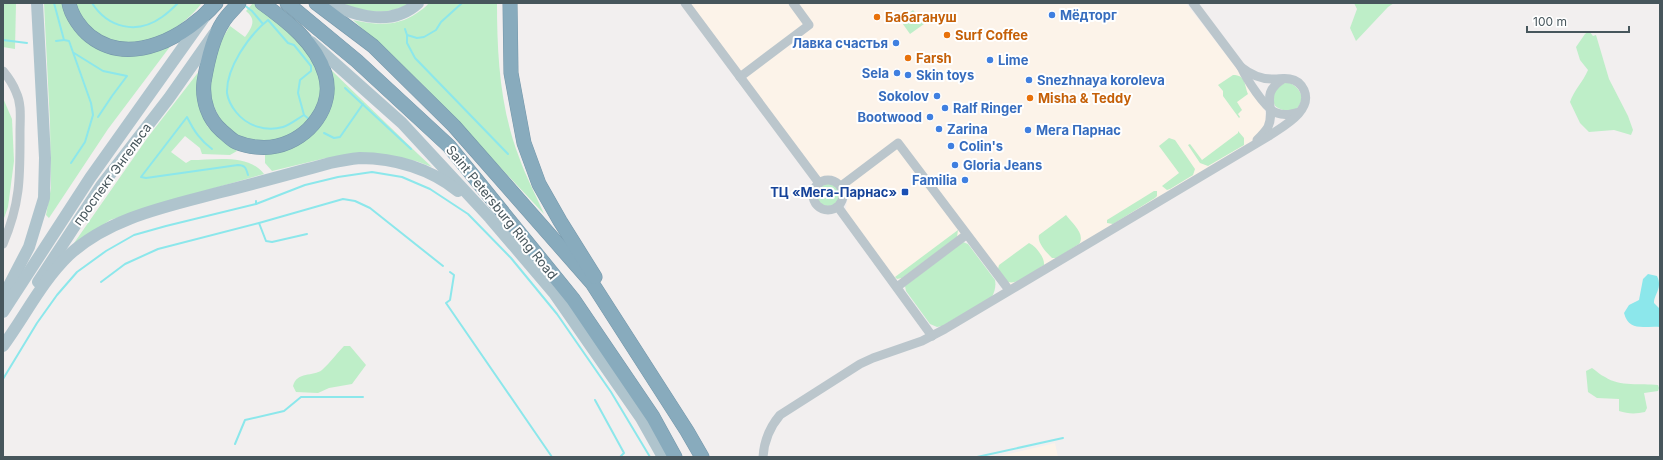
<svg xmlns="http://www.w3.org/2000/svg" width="1663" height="460" viewBox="0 0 1663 460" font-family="Inter,sans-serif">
  <rect width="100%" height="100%" fill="#f2efef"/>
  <g fill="#fcf3e9">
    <path d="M688,3H1186L1248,83L1265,111L1266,121L1263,129L1252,141L1005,290L963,235L903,280L895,279L845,213L848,196L846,189L835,178L819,179Z"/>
    <path d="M1055,443L1058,457H996L1047,445Z"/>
  </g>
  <g fill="#beeec8">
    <path d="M3,3H16L15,49L3,47Z"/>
    <path d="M44,3H64L99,48L172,44L108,129L49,218L46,215L51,188L50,123Z"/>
    <path d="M75,3H199L201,4C178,34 130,58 95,33C85,26 80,14 75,3Z"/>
    <path d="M253,3L287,30L307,49L320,68L323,86L315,116L299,131L283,139L259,142L238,136L221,122L209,95L215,50L230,26L245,37C252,27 257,20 246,11Z"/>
    <path d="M340,3H411C384,17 367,12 340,3Z"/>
    <path d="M429,3H497C497,55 500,108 519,157C526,177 536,195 544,214L423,85L353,20C376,25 397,27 417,13C421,10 426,7 429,3Z"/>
    <path d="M1354,3H1394L1388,7L1356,41L1350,28L1357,9Z"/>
    <path d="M913,10L924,24L910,34L900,20Z"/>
    <path d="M1589,31L1593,36L1596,35L1609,79L1628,116L1633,130L1631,135L1614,130L1589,132L1580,123L1570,102C1574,90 1583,82 1588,70L1580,60L1576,47L1585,34Z"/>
    <path d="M329,68L418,154L432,167L416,161L381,155L326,158L272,171L265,163V154C299,152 331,128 333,93C333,85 330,76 329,68Z"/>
    <path d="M200,70L198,96L207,126L237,151L230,155L202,154L200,148L185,136L171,152L186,163L191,160C214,160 248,153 264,174L190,195L110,220L72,246L148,137Z"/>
    <path d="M1233,75C1246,75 1244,84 1248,94L1237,102L1242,110L1238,114L1240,117L1239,118L1223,96V91L1218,85Z"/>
    <path d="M1286,82C1297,84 1307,96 1298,107C1297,109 1292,111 1290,112C1273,107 1273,108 1274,90Z"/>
    <path d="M3,98L12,119L14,161L8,207L3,221Z"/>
    <path d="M1238,131L1244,138V145L1208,166L1200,163L1188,145L1190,144L1202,160L1238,133Z"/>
    <path d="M1169,138L1175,140L1195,169L1193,175L1170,189L1167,190L1162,186L1179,173L1159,146Z"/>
    <circle cx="828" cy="195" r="11"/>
    <path d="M1154,191H1157V196L1155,198L1113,224L1107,223V220Z"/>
    <path d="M1066,215C1072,223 1086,234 1079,244L1057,258H1052C1046,252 1037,243 1039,235Z"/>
    <path d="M958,230L957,237L902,278L897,279L895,277Z"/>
    <path d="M963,242L968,244L995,280C996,286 995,291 992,297L942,326L937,327L930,324L906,291L905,286Z"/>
    <path d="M1029,243C1036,246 1045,258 1044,265C1036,270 1014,289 1005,280C1002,277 1000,272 998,269L999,265Z"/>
    <path d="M344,346H350L366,365L352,384L329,388L318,393L296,392L293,386C297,371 313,377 322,370C330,363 337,353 344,346Z"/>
    <path d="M1592,368C1597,371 1600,375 1605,377C1620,387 1641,383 1658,385L1659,388L1658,391L1644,393L1647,408L1645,412C1636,414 1628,414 1619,411V399L1597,398L1588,392L1586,371Z"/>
  </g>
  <path fill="#8ce7eb" d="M1648,274L1657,276C1663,288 1654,294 1654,303L1660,309V327C1646,325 1629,333 1624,313L1629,305L1639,300L1643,279Z"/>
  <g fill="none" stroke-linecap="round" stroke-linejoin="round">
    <g stroke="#8ce7eb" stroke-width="2">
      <path d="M54,3L64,40L69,41L91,103L93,115L85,142L71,163"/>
      <path d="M92,3C108,28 137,35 162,17C168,13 173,8 178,3"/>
      <path d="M244,5L252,11L263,24"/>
      <path d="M405,29L407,35L417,38L424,37L436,30L441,22L462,3"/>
      <path d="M407,35V43L415,58L508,154"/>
      <path d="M3,40L27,43"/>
      <path d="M56,41L64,40"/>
      <path d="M74,53L103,71L127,76L112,96L98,117"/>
      <path d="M345,88L411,149"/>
      <path d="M304,115L298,93L300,80L311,71V66L294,45L288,43L268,20C249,35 226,68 227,93C228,100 232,107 236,112C247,126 266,132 283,127C290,125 297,119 304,115L310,120"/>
      <path d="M324,133L334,138L340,137L363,104"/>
      <path d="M212,149C200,140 194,131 187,117L141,177L146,178L238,165C245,165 246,168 248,175"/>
      <path d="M256,201V204L305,185L338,177L372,172L402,177L430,189L468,214L511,258L557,314L611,392L650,457"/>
      <path d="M259,223L266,241L272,242L307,234"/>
      <path d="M450,272L454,275L450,300L446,303L552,457"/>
      <path d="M101,282L125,264L158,249L259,223L343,199L355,201L370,208L443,266"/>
      <path d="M3,379L37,323L57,295L77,272L106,251L134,235L166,226L256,204"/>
      <path d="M595,400L624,453L620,457"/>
      <path d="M235,444L245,420L284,411L301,397H363"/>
      <path d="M977,457L1063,438"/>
    </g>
    <defs>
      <g id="highway">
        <path d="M69,3C71,15 81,29 90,36C131,68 187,36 216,3"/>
        <path d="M239,3C234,9 227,15 223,22C213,37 207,64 204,82C202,100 208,119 222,131C226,134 231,140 236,142C248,147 264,149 277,146C309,139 335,106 325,74C316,43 287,21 262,3"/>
        <path d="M287,3L357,61L449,146L573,299L653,417L675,457"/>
        <path d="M316,3L373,46L454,126L592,283L687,431L702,457"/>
        <path d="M510,3L511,73L524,143L539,184L560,221L595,277"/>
      </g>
    </defs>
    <use href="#highway" stroke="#7396a9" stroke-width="15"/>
    <g stroke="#bbc6cc" stroke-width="9">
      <path d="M685,3L819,183"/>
      <path d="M1193,3L1241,67C1246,78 1265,109 1277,113C1285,116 1291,114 1299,112"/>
      <path d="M3,71C8,77 13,84 16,92C22,104 20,119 20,132C20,175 21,202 3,244"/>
      <path d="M740,77L809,25L793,3"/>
      <path d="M1257,140C1261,136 1265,132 1268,127C1277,107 1258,95 1283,79"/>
      <circle cx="828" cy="195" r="15"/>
      <path d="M841,186L898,143L1009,290"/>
      <path d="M838,207L932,336"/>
      <path d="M897,287L966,235"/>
      <path d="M763,457C764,441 769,428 780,415L860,364L873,358L922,341L945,329L1269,136C1283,126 1313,111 1304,90C1301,84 1297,80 1290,79C1285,78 1279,79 1275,79C1261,80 1251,75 1241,67"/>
    </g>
    <g stroke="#afc4cd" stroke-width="12">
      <path d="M325,3C355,15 391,28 418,3"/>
      <path d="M311,42L402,123L490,218L554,293L641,418L663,457"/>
      <path d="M38,282L101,186L169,98L214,34"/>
      <path d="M3,297L29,247L44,198L45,158L37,3"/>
      <path d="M3,312L90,178L203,19"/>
      <path d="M3,346C25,316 42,281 69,255C110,217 169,206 221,192C257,183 293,173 330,163C339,161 350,159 360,158C395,158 431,169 458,191"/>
    </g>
    <use href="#highway" stroke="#88abbd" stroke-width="14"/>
  </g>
  <g fill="#3f7fe0" stroke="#fff" stroke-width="1.5">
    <circle cx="1052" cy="15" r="4"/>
    <circle cx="896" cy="43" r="4"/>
    <circle cx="990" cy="60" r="4"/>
    <circle cx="897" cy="73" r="4"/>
    <circle cx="908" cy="75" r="4"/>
    <circle cx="1029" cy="80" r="4"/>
    <circle cx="937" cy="96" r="4"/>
    <circle cx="945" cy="108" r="4"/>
    <circle cx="930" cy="117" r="4"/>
    <circle cx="939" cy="129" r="4"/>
    <circle cx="1028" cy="130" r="4"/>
    <circle cx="951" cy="146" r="4"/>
    <circle cx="955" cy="165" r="4"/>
    <circle cx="965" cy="180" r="4"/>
  </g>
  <g fill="#e8710a" stroke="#fff" stroke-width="1.5">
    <circle cx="877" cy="17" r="4"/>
    <circle cx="947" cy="35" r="4"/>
    <circle cx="908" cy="58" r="4"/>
    <circle cx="1030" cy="98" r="4"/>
  </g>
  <rect fill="#1a4fb4" stroke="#fff" stroke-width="1.5" x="901" y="188" width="8" height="8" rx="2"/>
  <g text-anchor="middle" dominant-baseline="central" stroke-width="4" stroke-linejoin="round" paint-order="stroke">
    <g font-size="13" font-weight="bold" fill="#366cbe" stroke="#fff" text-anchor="start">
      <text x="1060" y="15">Мёдторг</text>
      <text x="888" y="43" text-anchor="end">Лавка счастья</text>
      <text x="998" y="60">Lime</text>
      <text x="889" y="73" text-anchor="end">Sela</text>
      <text x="916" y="75">Skin toys</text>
      <text x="1037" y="80">Snezhnaya koroleva</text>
      <text x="929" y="96" text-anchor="end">Sokolov</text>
      <text x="953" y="108">Ralf Ringer</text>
      <text x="922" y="117" text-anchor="end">Bootwood</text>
      <text x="947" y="129">Zarina</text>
      <text x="1036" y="130">Мега Парнас</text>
      <text x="959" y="146">Colin's</text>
      <text x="963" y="165">Gloria Jeans</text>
      <text x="957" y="180" text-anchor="end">Familia</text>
    </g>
    <g font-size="13" font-weight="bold" fill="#c56008" stroke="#fff" text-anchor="start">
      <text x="885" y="17">Бабагануш</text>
      <text x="955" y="35">Surf Coffee</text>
      <text x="916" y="58">Farsh</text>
      <text x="1038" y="98">Misha &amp; Teddy</text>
    </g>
    <g font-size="13" fill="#47565c" stroke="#fff">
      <text transform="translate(112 174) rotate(-54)">проспект Энгельса</text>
      <text transform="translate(502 212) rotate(51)">Saint Petersburg Ring Road</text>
    </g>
    <g font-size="13" font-weight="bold" fill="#164399" stroke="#fff" text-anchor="end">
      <text x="897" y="192">ТЦ «Мега-Парнас»</text>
    </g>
  </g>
  <rect width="1663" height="460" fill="none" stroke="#47565c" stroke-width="8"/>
  <path d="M1527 26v6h102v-6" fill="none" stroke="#47565c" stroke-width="2"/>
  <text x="1533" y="26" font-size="12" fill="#47565c" stroke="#ffffff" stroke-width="3" paint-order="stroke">100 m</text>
</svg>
